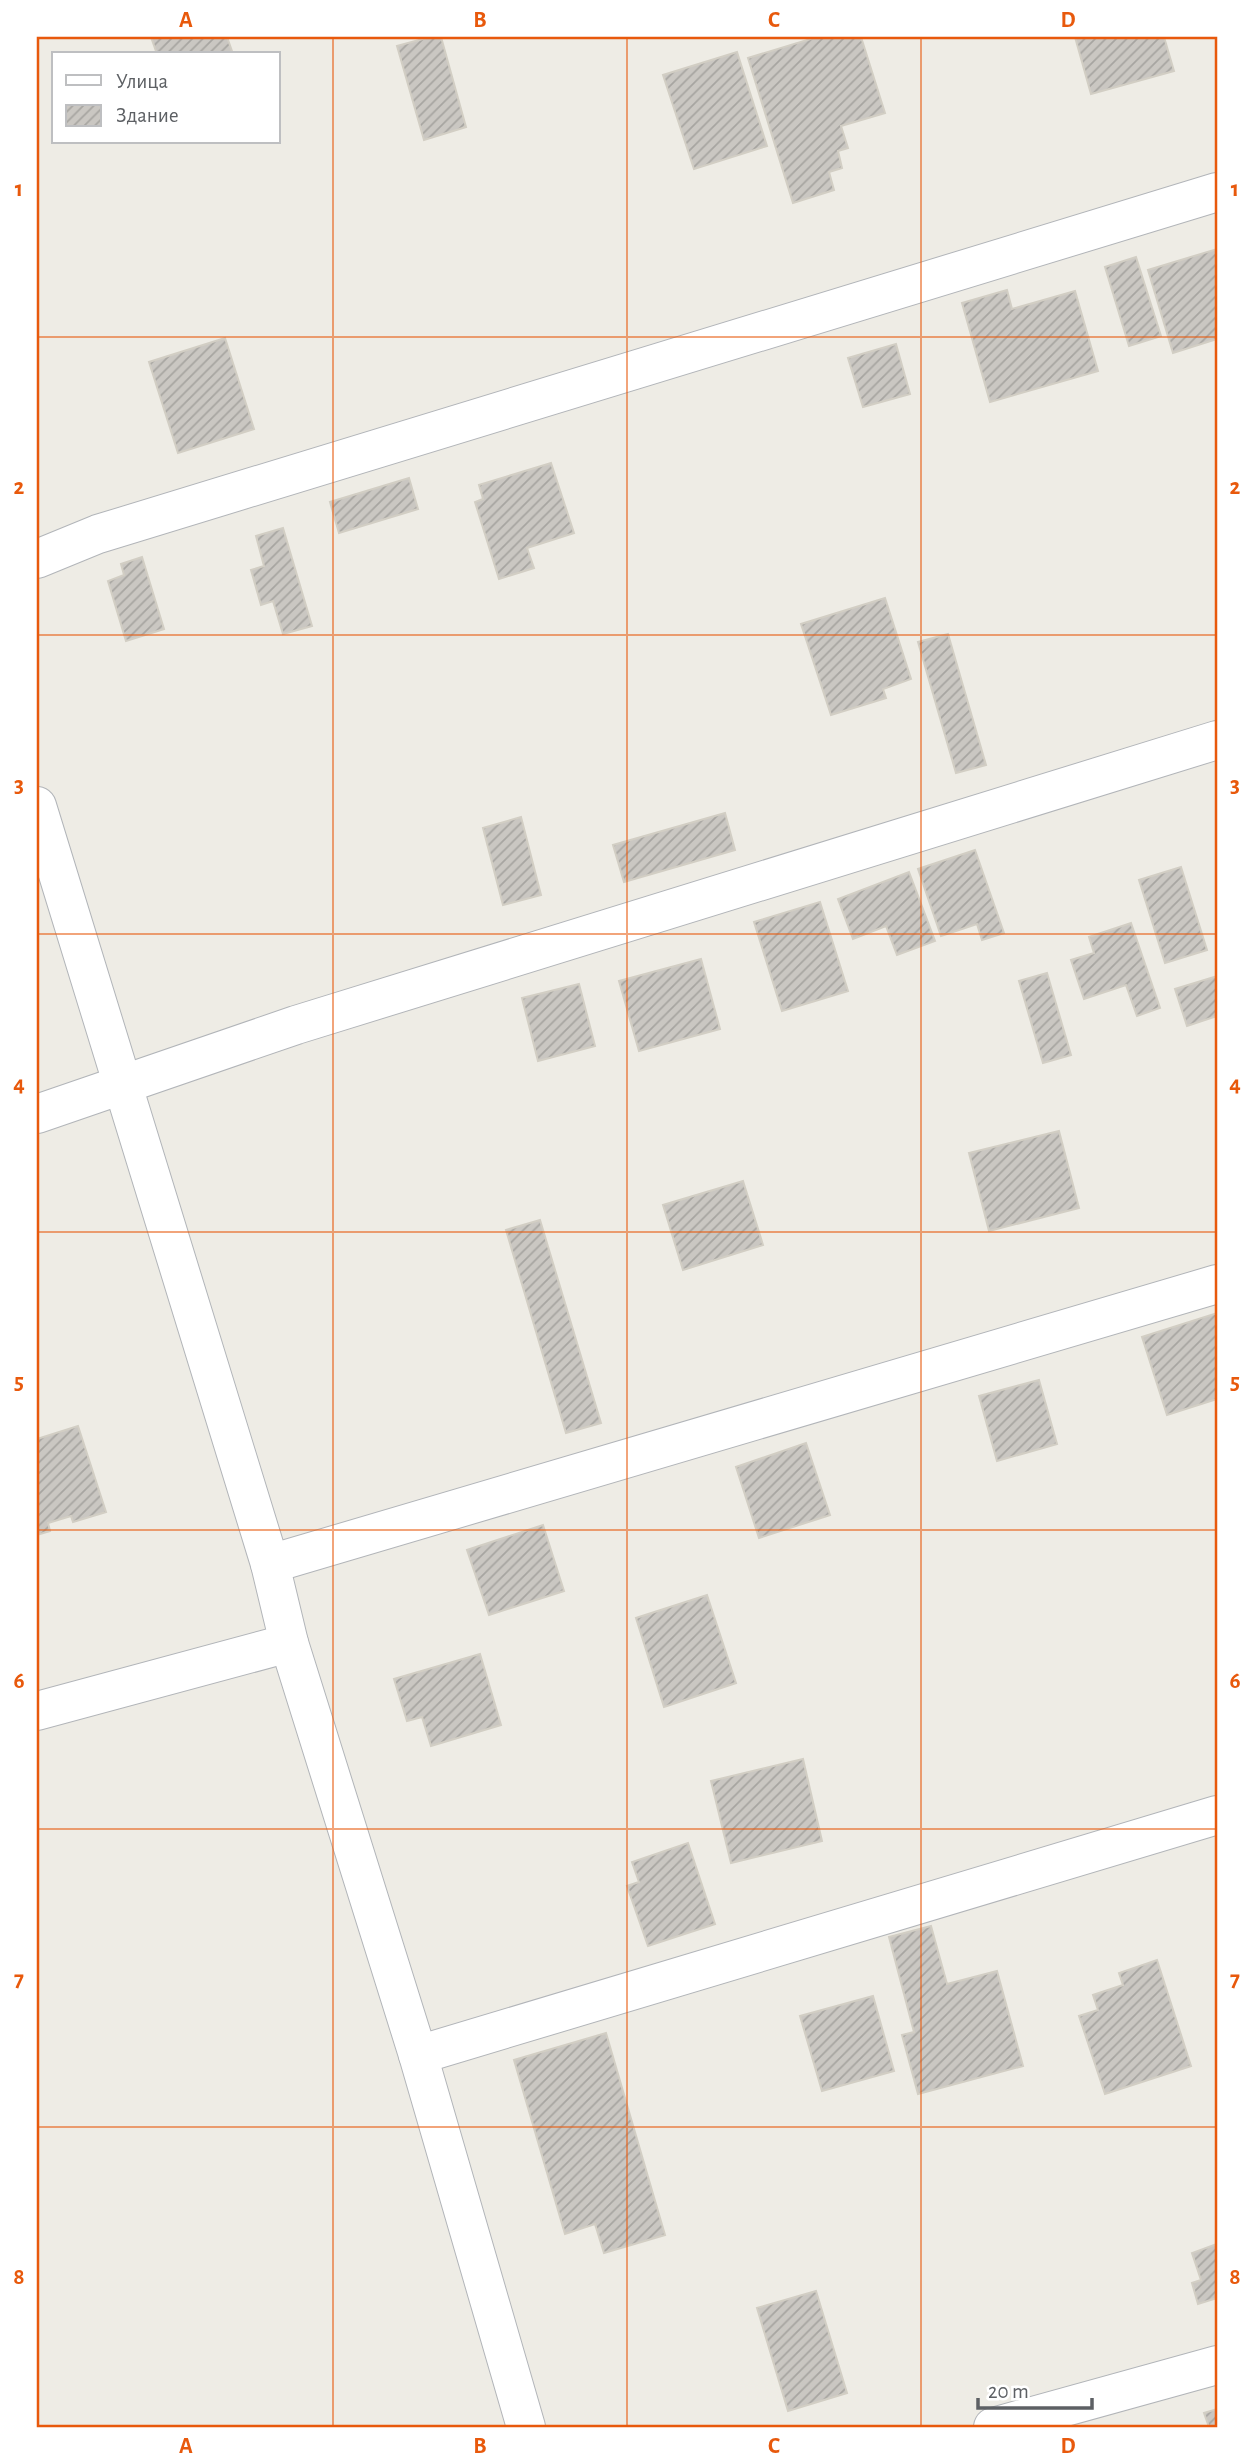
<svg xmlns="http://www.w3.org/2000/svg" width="1254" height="2464" viewBox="0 0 1254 2464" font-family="'Alegreya Sans',sans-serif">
  <defs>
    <pattern id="building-hatch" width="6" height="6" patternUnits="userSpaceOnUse" patternTransform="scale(1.75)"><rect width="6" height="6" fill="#cac7c2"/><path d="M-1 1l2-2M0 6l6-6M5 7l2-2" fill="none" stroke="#a7a5a1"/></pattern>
  </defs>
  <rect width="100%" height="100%" fill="#eeece5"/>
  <g fill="url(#building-hatch)" stroke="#d2cec4" stroke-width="2">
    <path d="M151,37H227L233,54H157Z"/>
    <path d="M430,37H441L466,127L424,140L397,46Z"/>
    <path d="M817,37H861L885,113L841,126L848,148L838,151L842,168L829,172L834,190L793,203L748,58Z"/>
    <path d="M1075,37H1164L1174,71L1091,94Z"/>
    <path d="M737,52L767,146L694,169L663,75Z"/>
    <path d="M1217,249V339L1173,353L1148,270Z"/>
    <path d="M1136,257L1161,336L1129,346L1105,267Z"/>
    <path d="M1007,290L1012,309L1075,291L1098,371L990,402L962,303Z"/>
    <path d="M225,338L254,429L178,453L149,362Z"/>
    <path d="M896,344L910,394L863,407L848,358Z"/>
    <path d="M551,463L574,533L527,548L534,568L499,579L475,502L483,499L479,485Z"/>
    <path d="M409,478L418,509L339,533L330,502Z"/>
    <path d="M283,528L312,626L283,634L273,601L261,605L251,570L264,566L256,536Z"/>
    <path d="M142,557L164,629L126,641L108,581L124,575L121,564Z"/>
    <path d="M885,598L911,679L883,689L886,698L831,715L801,624Z"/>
    <path d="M948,634L986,765L956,773L918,642Z"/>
    <path d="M725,813L735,850L624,882L613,845Z"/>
    <path d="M521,817L541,895L503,905L483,828Z"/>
    <path d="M975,850L1004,933L982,940L977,924L941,936L918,869Z"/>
    <path d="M1181,867L1207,950L1165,963L1139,880Z"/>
    <path d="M909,872L935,941L897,955L886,926L853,939L838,899Z"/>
    <path d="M820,902L848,991L782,1011L754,922Z"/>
    <path d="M1131,923L1160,1008L1137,1016L1126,985L1084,999L1071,960L1094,953L1089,937Z"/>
    <path d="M701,959L720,1029L639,1051L619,981Z"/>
    <path d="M1047,973L1071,1055L1043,1063L1019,981Z"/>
    <path d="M1217,976V1016L1187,1026L1175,989Z"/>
    <path d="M579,984L595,1046L538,1061L522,998Z"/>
    <path d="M1059,1131L1079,1208L989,1231L969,1153Z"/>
    <path d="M743,1181L763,1245L683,1270L663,1205Z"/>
    <path d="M540,1220L601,1423L566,1433L506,1230Z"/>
    <path d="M1217,1313V1399L1167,1415L1142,1337Z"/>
    <path d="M1039,1380L1057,1444L997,1461L979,1396Z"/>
    <path d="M78,1426L106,1512L73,1522L71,1516L48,1523L50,1531L37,1535V1439Z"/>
    <path d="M806,1443L830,1515L759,1538L736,1467Z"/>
    <path d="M543,1525L564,1591L489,1615L467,1550Z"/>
    <path d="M707,1595L736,1683L664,1707L636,1618Z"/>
    <path d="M480,1654L501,1725L431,1746L422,1717L407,1721L394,1679Z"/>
    <path d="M803,1759L822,1841L731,1863L711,1781Z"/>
    <path d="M688,1843L715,1924L648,1946L627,1886L639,1882L632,1862Z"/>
    <path d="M931,1926L947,1984L997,1971L1023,2066L918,2094L902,2035L914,2032L889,1937Z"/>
    <path d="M1157,1960L1191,2066L1105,2094L1079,2016L1098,2010L1093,1995L1123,1985L1119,1973Z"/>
    <path d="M873,1996L894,2071L822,2091L800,2016Z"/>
    <path d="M606,2033L665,2235L604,2253L595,2224L565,2234L514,2060Z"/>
    <path d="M1217,2244V2298L1198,2304L1192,2283L1201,2280L1192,2253Z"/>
    <path d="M816,2291L847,2393L788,2411L757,2308Z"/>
    <path d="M1217,2409V2427H1209L1204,2413Z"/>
  </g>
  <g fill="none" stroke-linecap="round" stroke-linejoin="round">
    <defs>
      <g id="minor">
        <path d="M37,559L98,534L1217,192"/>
        <path d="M37,806L270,1564L289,1643L418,2055L526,2427"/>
        <path d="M37,1114L296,1025L1217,740"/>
        <path d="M270,1564L1217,1284"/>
        <path d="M37,1711L289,1643"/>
        <path d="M418,2055L1217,1815"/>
        <path d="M993,2427L1217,2365"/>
      </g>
    </defs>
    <use href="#minor" stroke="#b2b5b9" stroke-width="40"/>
    <use href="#minor" stroke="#fff" stroke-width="38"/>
  </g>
  <path fill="none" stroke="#e8590c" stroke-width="2" stroke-opacity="0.55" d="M333,37V2427M627,37V2427M921,37V2427M37,337H1217M37,635H1217M37,934H1217M37,1232H1217M37,1530H1217M37,1829H1217M37,2127H1217"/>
  <rect width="1254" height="2464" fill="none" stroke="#ffffff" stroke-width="77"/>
  <rect x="52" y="52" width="228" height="91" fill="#ffffff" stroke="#bebfc1" stroke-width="2"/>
  <rect x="66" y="75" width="35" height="10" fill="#ffffff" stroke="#bebfc1" stroke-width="2"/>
  <text x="116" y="88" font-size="21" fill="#5d6064">Улица</text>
  <rect x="66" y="105" width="35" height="21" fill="url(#building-hatch)" stroke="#bebfc1" stroke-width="2"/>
  <text x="116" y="122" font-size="21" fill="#5d6064">Здание</text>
  <path d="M978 2398v10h114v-10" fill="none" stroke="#5d6064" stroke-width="3.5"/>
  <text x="988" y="2398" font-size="21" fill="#5d6064" stroke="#ffffff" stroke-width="5" paint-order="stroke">20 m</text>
  <rect x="38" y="38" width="1178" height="2388" fill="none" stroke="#e8590c" stroke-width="2.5"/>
  <g font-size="23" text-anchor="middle" font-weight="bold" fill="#e8590c">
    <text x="186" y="27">A</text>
    <text x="480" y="27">B</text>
    <text x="774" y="27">C</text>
    <text x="1068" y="27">D</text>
    <text x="19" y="196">1</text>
    <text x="1235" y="196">1</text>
    <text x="19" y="494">2</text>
    <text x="1235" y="494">2</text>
    <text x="19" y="792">3</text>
    <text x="1235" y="792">3</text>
    <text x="19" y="1091">4</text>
    <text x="1235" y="1091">4</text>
    <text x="19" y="1389">5</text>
    <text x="1235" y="1389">5</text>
    <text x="19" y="1688">6</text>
    <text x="1235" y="1688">6</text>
    <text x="19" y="1986">7</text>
    <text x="1235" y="1986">7</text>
    <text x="19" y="2284">8</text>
    <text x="1235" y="2284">8</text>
    <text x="186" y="2453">A</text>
    <text x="480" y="2453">B</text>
    <text x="774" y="2453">C</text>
    <text x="1068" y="2453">D</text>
  </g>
</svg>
